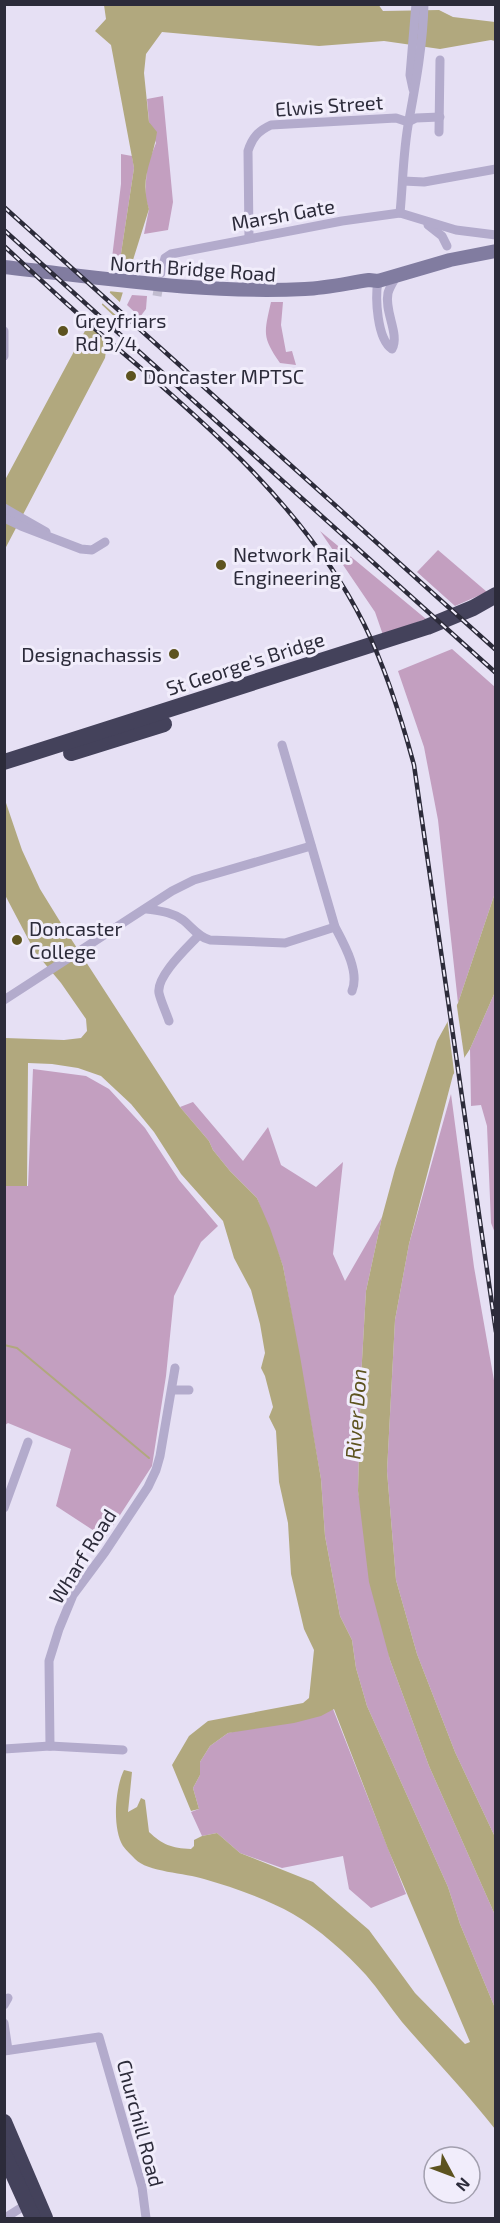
<svg xmlns="http://www.w3.org/2000/svg" width="500" height="2223" viewBox="0 0 500 2223" font-family="'Exo 2',sans-serif">
  <rect width="100%" height="100%" fill="#e6e0f4"/>
  <g fill="#c39fc0">
    <path d="M163,96L173,202L168,230L144,234L149,209L145,197L147,166L156,143L149,122L147,99Z"/>
    <path d="M121,154L132,156L134,168L119,267L111,266L121,184Z"/>
    <path d="M132,295L147,296L146,309L140,317L127,305Z"/>
    <path d="M271,302H283L281,325L286,352L292,351L296,365L280,363C262,337 264,333 271,302Z"/>
    <path d="M320,531L426,619L383,635L375,612Z"/>
    <path d="M438,550L487,592L455,606L417,572Z"/>
    <path d="M452,649L495,687V893L458,1003L438,820L424,747L398,671Z"/>
    <path d="M495,992V1233L491,1223L487,1126L481,1105L471,1106L470,1049Z"/>
    <path d="M33,1069L86,1076L109,1089L145,1128L179,1180L218,1226L201,1242L174,1296L166,1376L152,1466L105,1538L56,1506L71,1449L8,1423L5,1425V1186H28Z"/>
    <path d="M451,1094L474,1267L495,1386V1837L455,1752L417,1654L396,1580L387,1471L395,1320L409,1244Z"/>
    <path d="M193,1102L243,1161L268,1127L281,1165L316,1187L343,1162L333,1254L345,1281L382,1217L366,1291L361,1378L358,1491L390,1660L429,1766L495,1915V2008L460,1924L448,1887L367,1706L356,1668L352,1640L340,1616L325,1536L321,1479L283,1266L257,1198L230,1171L213,1150L209,1141L180,1107Z"/>
    <path d="M333,1709L406,1894L371,1908L349,1889L343,1856L282,1868L240,1853L217,1833L202,1836L191,1812L199,1809L193,1788L200,1775V1762L210,1746L228,1733Z"/>
  </g>
  <g fill="#b1a87e">
    <path d="M378,4L383,11L439,10L453,17L495,22V41L491,40L440,49L384,41L319,46L162,32L146,54L144,73L149,122L157,132C153,162 139,176 149,209L107,343L105,358L5,549V480L86,329L110,292L119,267L134,168L111,45L95,31L106,19L104,5Z"/>
    <path d="M4,797L22,850L40,889L64,928L180,1107L209,1141L213,1150L230,1171L257,1198L270,1228L283,1266L300,1356L321,1479L325,1536L340,1616L352,1640L356,1668L367,1706L448,1887L460,1924L495,2008V2129C466,2092 433,2058 402,2022C390,2007 379,1990 366,1975C346,1953 319,1929 293,1914C267,1899 232,1887 204,1879C186,1873 147,1872 135,1859C131,1855 126,1850 123,1846C112,1828 115,1788 124,1770L132,1772L128,1812L137,1807L141,1798L145,1800L149,1832C163,1845 171,1848 191,1849L194,1846V1840L202,1836L217,1833L240,1853L313,1882L369,1930L415,1993L465,2044L470,2042L388,1849L334,1709L321,1716L294,1723L228,1733L210,1746L200,1762V1775L193,1788L199,1809L191,1811L172,1765L189,1736L208,1721L303,1703L309,1698L314,1650L304,1629L291,1574L288,1523L279,1482L276,1431L269,1417L273,1407L265,1376L261,1368L265,1353L260,1324L251,1290L234,1258L223,1221L181,1174L154,1132L131,1104L101,1076L78,1068L52,1064L28,1063L27,1186H5V1038L64,1040L81,1038L87,1031L86,1019L61,983L35,952L5,895Z"/>
    <path d="M495,893V992L470,1049L453,1075L409,1244L395,1320L387,1471L396,1580L417,1654L455,1752L495,1837V1915L429,1766L390,1660L369,1582L358,1491L361,1378L366,1291L382,1217L395,1169L437,1041L458,1003Z"/>
  </g>
  <g fill="#e6e0f4">
    <path d="M115,269L134,271L127,293L108,291L123,305L119,318L101,302L108,291Z"/>
    <path d="M100,303L118,320L115,330L94,312Z"/>
    <path d="M94,314L114,332L110,343L88,323Z"/>
    <path d="M456,1000L465,1062L455,1079L447,1017Z"/>
  </g>
  <g fill="none" stroke-linecap="round" stroke-linejoin="round">
    <path stroke="#b1a87e" stroke-width="2" d="M4,1345L17,1348L149,1458"/>
    <path stroke="#c1bccf" stroke-width="9" stroke-dasharray="9 4.5" stroke-linecap="butt" d="M157,296L160,279"/>
    <g stroke="#b3abcc" stroke-width="9">
      <path d="M413,89L410,75L416,4"/>
      <path d="M439,132L440,60"/>
      <path d="M403,181L424,182L496,169"/>
      <path d="M400,213C403,183 403,150 409,120C416,82 423,44 424,4"/>
      <path d="M428,225L442,236L447,246"/>
      <path d="M249,238L248,151C252,138 258,131 271,125L396,118L408,122L416,118L440,117"/>
      <path d="M161,273L165,258L171,254L342,221L400,213L456,230L496,235"/>
      <path d="M374,283L378,281C375,298 377,339 392,349C400,334 384,312 388,293C390,286 394,281 397,275"/>
      <path d="M4,331V356"/>
      <path d="M4,508L46,532"/>
      <path d="M4,518L21,526L81,549L92,550L105,542"/>
      <path d="M282,745L335,927C344,944 360,972 352,991"/>
      <path d="M147,909C160,911 172,912 183,920C192,927 198,937 210,940L285,943L335,927"/>
      <path d="M4,1000L172,891L194,880L311,846"/>
      <path d="M169,1021C166,1012 161,1002 159,993C156,976 188,947 199,935"/>
      <path d="M172,1390H189"/>
      <path d="M4,1508L28,1442"/>
      <path d="M50,1746L49,1661L59,1629L73,1595L105,1552L148,1487L156,1470L160,1456L175,1368"/>
      <path d="M4,1749L50,1746L123,1750"/>
      <path d="M4,2005L8,1998"/>
      <path d="M4,2023L8,2050"/>
      <path d="M4,2051L99,2037L142,2187L146,2218"/>
      <path d="M5,2218L27,2204"/>
    </g>
    <path stroke="#817ca0" stroke-width="14" d="M4,267C104,278 205,294 305,289C327,288 348,283 369,280L378,281L450,260L496,251"/>
    <g stroke="#44425b" stroke-width="16">
      <path d="M71,753L164,724"/>
      <path d="M4,762L427,627L473,608L496,595"/>
      <path d="M4,2122L45,2218"/>
      <path d="M4,2154L33,2218"/>
    </g>
    <defs>
      <g id="rail">
        <path d="M4,207L496,650"/>
        <path d="M4,230L496,673"/>
        <path d="M4,246C41,280 78,315 116,347C210,426 308,512 364,624C386,669 401,717 414,765L496,1332"/>
      </g>
    </defs>
    <use href="#rail" stroke="#2c2b3a" stroke-width="4.5"/>
    <use href="#rail" stroke="#f1edfb" stroke-width="2" stroke-dasharray="7" stroke-linecap="butt"/>
  </g>
  <g fill="#5d531f" stroke="#f1edfb" stroke-width="2">
    <circle cx="63" cy="331" r="6"/>
    <circle cx="131" cy="376" r="6"/>
    <circle cx="221" cy="565" r="6"/>
    <circle cx="174" cy="654" r="6"/>
    <circle cx="17" cy="940" r="6"/>
  </g>
  <g text-anchor="middle" dominant-baseline="central" stroke-width="6" stroke-linejoin="round" paint-order="stroke">
    <g font-size="20" fill="#2c2b3a" stroke="#f1edfb">
      <text transform="translate(329 105) rotate(-4)">Elwis Street</text>
      <text transform="translate(283 214) rotate(-10)">Marsh Gate</text>
      <text transform="translate(193 268) rotate(4)">North Bridge Road</text>
      <text transform="translate(245 663) rotate(-18)">St George's Bridge</text>
      <text transform="translate(82 1556) rotate(-58)">Wharf Road</text>
      <text transform="translate(141 2123) rotate(75)">Churchill Road</text>
    </g>
    <g font-size="20" fill="#2c2b3a" stroke="#f1edfb" text-anchor="start">
      <text x="75" y="320">Greyfriars<tspan x="75" dy="23">Rd 3/4</tspan></text>
      <text x="143" y="376">Doncaster MPTSC</text>
      <text x="233" y="554">Network Rail<tspan x="233" dy="23">Engineering</tspan></text>
      <text x="162" y="654" text-anchor="end">Designachassis</text>
      <text x="29" y="928">Doncaster<tspan x="29" dy="23">College</tspan></text>
    </g>
    <g font-size="21" font-style="italic" fill="#5d531f" stroke="#f1edfb">
      <text transform="translate(355 1414) rotate(-86)">River Don</text>
    </g>
  </g>
  <rect width="500" height="2223" fill="none" stroke="#2c2b3a" stroke-width="12"/>
  <g transform="translate(452 2175) rotate(131)"><circle r="28" fill="#f1edfb" stroke="#a29fae" stroke-width="1.5"/>
  <path d="M0-4.5L10 22L0 15L-10 22Z" fill="#5d531f"/>
  <text y="-9" font-size="16" font-weight="bold" text-anchor="middle" fill="#2c2b3a">N</text>
  </g>
</svg>
